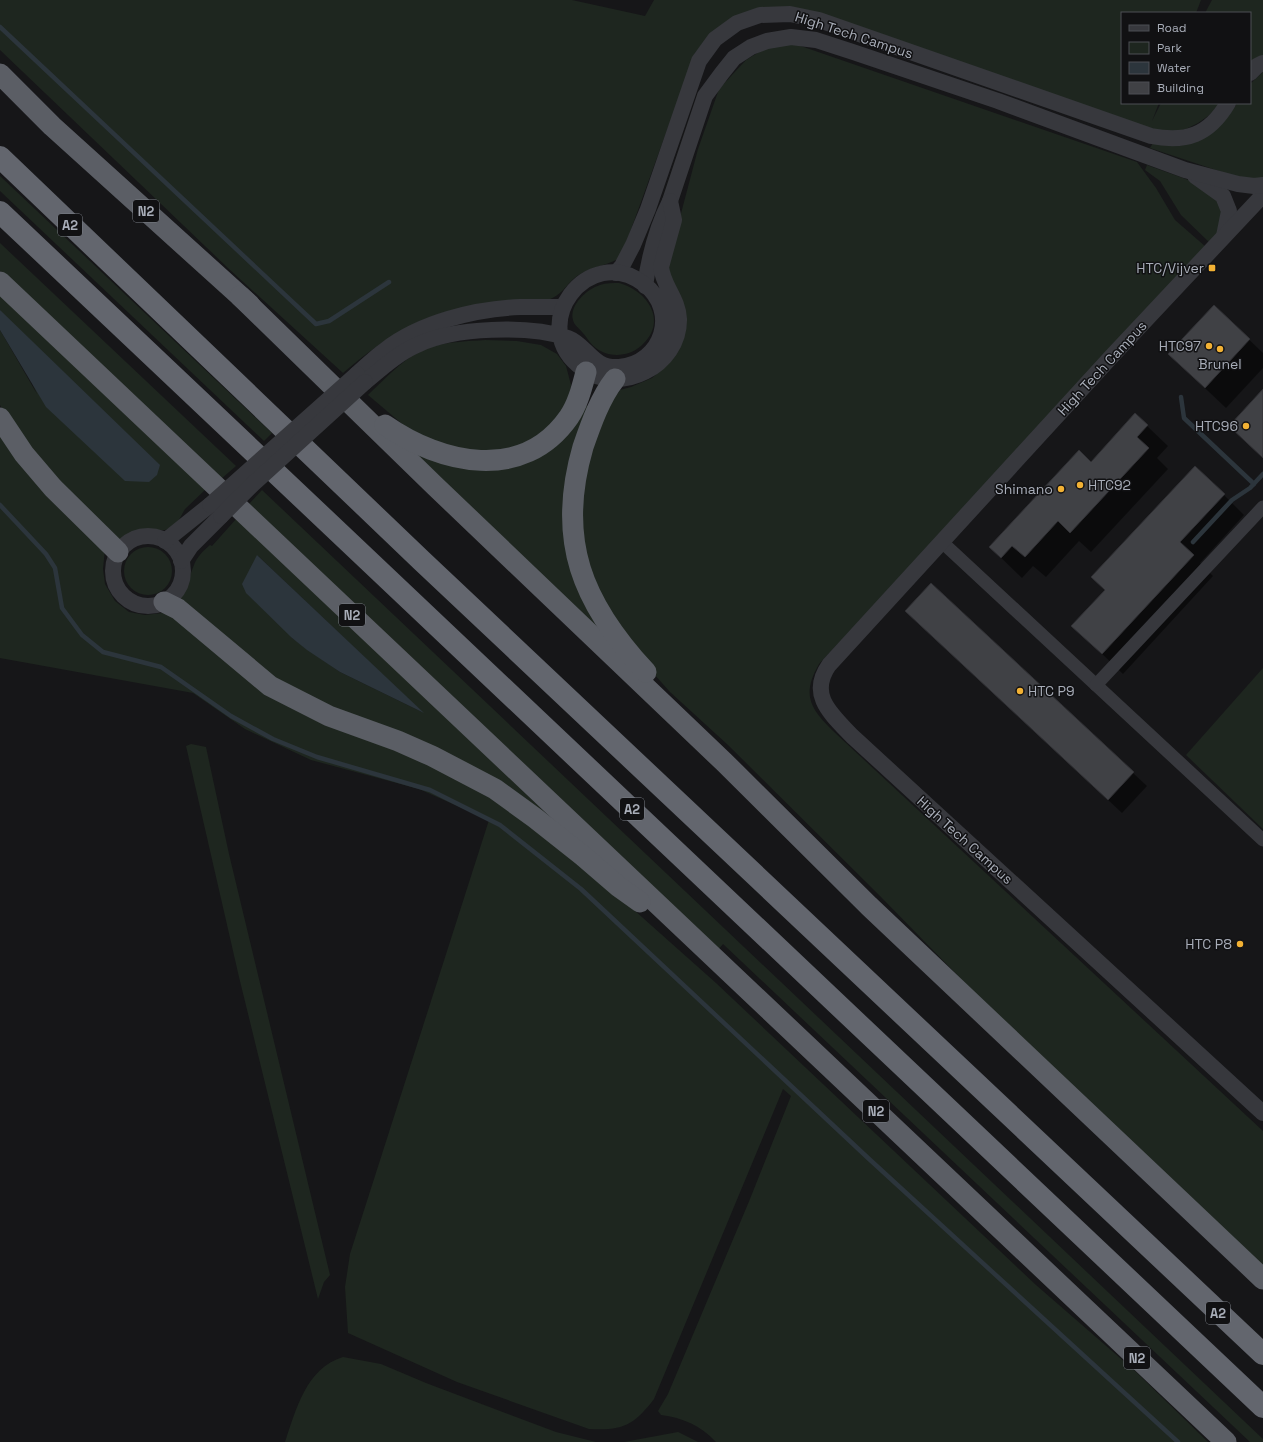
<svg xmlns="http://www.w3.org/2000/svg" width="1263" height="1442" viewBox="0 0 1263 1442" font-family="'Space Grotesk',sans-serif">
  <rect width="100%" height="100%" fill="#161618"/>
  <g fill="#1e261f" fill-rule="evenodd">
    <path d="M0,0H572L645,16L654,0H1201L1196,13H1122V103H1159L1152,121L1161,103H1220C1210,118 1188,131 1170,133C1164,134 1155,130 1149,129L795,8L761,7L713,32L695,53L621,257C609,265 595,266 582,273C565,282 565,296 544,301C514,308 480,303 450,311C409,321 375,346 343,373L229,269L0,50Z"/>
    <path d="M1212,0H1263V56L1250,64V13H1205Z"/>
    <path d="M781,44H795L1137,162L1156,188L1175,220L1206,247L819,664C802,694 809,707 832,730L1263,1131V1268L1011,1030L880,896L728,745L670,692L638,656L588,579L577,494L600,417L620,390L631,387L652,378L672,360L682,333L668,273L669,259L698,149L719,89L746,60L764,49Z"/>
    <path d="M1263,72V178L1252,181L1237,177L1150,148L1154,141L1170,145L1234,108L1237,103H1250V84Z"/>
    <path d="M1147,165L1205,186L1216,195L1222,212L1218,233L1210,243L1181,215L1160,181L1145,170Z"/>
    <path d="M0,176L272,433L264,441L0,191Z"/>
    <path d="M0,243L236,466L221,479L0,271Z"/>
    <path d="M619,283C648,291 669,322 641,346C628,357 609,358 596,348C590,344 587,337 582,332C579,328 574,325 573,320C569,305 587,289 600,285C606,283 613,283 619,283Z"/>
    <path d="M0,295L206,489L185,509L176,525L165,530L135,531L117,541L58,484L10,424L0,405V330L37,394L0,310Z"/>
    <path d="M485,340L517,341L541,345L557,354L566,366L571,385L568,403L558,422L515,449L456,453L407,428L368,395C387,377 407,354 433,346C450,342 468,341 485,340Z"/>
    <path d="M585,405L591,408L565,534L631,663L369,419L497,467Z"/>
    <path d="M0,431L105,549L103,569L105,584L115,601L129,612L145,615L162,613L177,616L220,656L492,796L579,861L716,983L1036,1285L1135,1371L1208,1442H716C700,1425 683,1418 661,1415L658,1411L668,1394L750,1199L791,1096L783,1089L654,1399C634,1425 623,1431 589,1429L457,1382L348,1333L345,1287L350,1254L489,820L419,789L311,760L245,729L193,693L0,658Z"/>
    <path d="M262,490L1263,1439V1442H1250L723,944L718,950L248,505Z"/>
    <path d="M237,518L602,866L539,812L273,681L179,600C187,589 189,577 194,565C197,557 203,551 210,545L212,546ZM257,555L422,712L340,672L292,638Z"/>
    <circle cx="148" cy="571" r="24"/>
    <path d="M1263,668V829L1186,755Z"/>
    <path d="M191,744L206,747L229,854L330,1275L324,1282L318,1299L239,977L186,746Z"/>
    <path d="M343,1357L381,1364L426,1383L556,1432L596,1442H285C296,1410 306,1368 343,1357Z"/>
    <path d="M678,1432L698,1442H624Z"/>
  </g>
  <g fill="#2c353c">
    <path d="M0,310L160,465L157,475L149,482L125,481L46,407L0,330Z"/>
    <path d="M257,555L424,713L340,672L307,650L292,638L246,593L242,584Z"/>
  </g>
  <g fill="#0007">
    <path d="M1214,306L1263,353V368L1226,408L1190,374Z"/>
    <path d="M1147,426L1168,446L1157,458L1168,469L1091,552L1079,541L1046,577L1033,566L1022,578L990,547L1091,463Z"/>
    <path d="M1224,495L1244,515L1200,563L1213,576L1123,674L1073,626Z"/>
    <path d="M920,624L1133,773L1147,786L1122,813Z"/>
  </g>
  <g fill="none" stroke-linecap="round" stroke-linejoin="round">
    <g stroke="#2c353c" stroke-width="4.5">
      <path d="M0,27L316,324L329,321L389,282"/>
      <path d="M1181,397L1184,418L1254,484"/>
      <path d="M0,505L46,554L55,568L62,608L82,635L103,652L161,667L231,716L273,739L317,757L430,790L500,825L581,889L868,1158L1178,1442"/>
      <path d="M1193,542L1232,500L1250,488L1263,474"/>
    </g>
  </g>
  <g fill="#404145" stroke="#303034">
    <path d="M1214,305L1250,339L1205,388L1168,354Z"/>
    <path d="M1263,389V458L1229,426Z"/>
    <path d="M1135,413L1148,425L1137,437L1149,448L1070,533L1058,521L1025,557L1012,546L1001,558L989,547L1079,450L1091,462Z"/>
    <path d="M1195,466L1225,494L1180,542L1194,555L1102,654L1071,626L1105,590L1091,577Z"/>
    <path d="M931,583L1134,772L1108,800L905,611Z"/>
  </g>
  <g fill="none" stroke-linecap="round" stroke-linejoin="round">
    <g stroke="#37383d" stroke-width="13">
      <path d="M942,542L1263,840"/>
      <path d="M1096,685L1263,507"/>
    </g>
    <g stroke="#37383d" stroke-width="16">
      <path d="M1250,73L1257,66L1263,63"/>
      <path d="M1195,176L1223,196L1229,211L1224,236"/>
      <path d="M1263,195L1111,357L829,665C808,695 831,714 852,736L1263,1113"/>
      <path d="M616,273L622,266L633,245L648,209L699,61L715,39L737,23L760,15L790,14L819,20L1151,136C1186,143 1209,135 1228,103"/>
      <path d="M645,286C649,257 657,227 670,201L705,96L722,73L734,58L751,47L767,41L791,37L816,40L853,52L998,101L1185,170L1238,184L1254,186L1263,185"/>
      <path d="M357,374C366,366 375,357 385,350C421,322 475,309 520,307C534,307 548,307 562,307"/>
      <path d="M365,382C382,368 397,354 417,345C454,327 529,325 568,338C587,345 592,369 619,367C663,363 679,311 644,284C588,241 524,327 583,369C620,396 680,366 679,319C678,298 663,286 661,267L674,220L670,201"/>
      <circle cx="148" cy="571" r="35"/>
      <path d="M165,541L210,505"/>
      <path d="M181,561L191,546L221,516"/>
    </g>
    <g stroke="#5b5e65" stroke-width="21">
      <path d="M0,74L52,126L250,305"/>
      <path d="M0,282L1226,1442"/>
      <path d="M240,296L435,486L724,762L869,906L1263,1279"/>
      <path d="M615,379C600,398 591,424 583,447C556,540 582,603 646,672"/>
      <path d="M0,418L24,454L53,488L118,552"/>
      <path d="M385,425C441,464 523,483 569,417C578,404 582,387 586,372"/>
      <path d="M164,602L178,609L270,686L329,716L398,741L432,756L495,789L535,818L583,856L619,887L640,902"/>
    </g>
    <g stroke="#63666e" stroke-width="22">
      <path d="M0,157L422,561L1263,1354"/>
      <path d="M0,212L1263,1407"/>
    </g>
    <g stroke="#37383d" stroke-width="16">
      <path d="M210,505L357,374"/>
      <path d="M221,516L253,484L365,382"/>
    </g>
  </g>
  <g fill="#f2b134" stroke="#111113" stroke-width="1.5">
    <rect x="1208" y="264" width="8" height="8" rx="2"/>
    <circle cx="1209" cy="346" r="4"/>
    <circle cx="1220" cy="349" r="4"/>
    <circle cx="1246" cy="426" r="4"/>
    <circle cx="1080" cy="485" r="4"/>
    <circle cx="1061" cy="489" r="4"/>
    <circle cx="1020" cy="691" r="4"/>
    <circle cx="1240" cy="944" r="4"/>
  </g>
  <g text-anchor="middle" dominant-baseline="central" stroke-width="3" stroke-linejoin="round" paint-order="stroke">
    <g fill="#111113" stroke="#7b7e86" stroke-width="1">
      <rect x="133" y="200" width="26" height="22" rx="3"/>
      <rect x="58" y="214" width="24" height="22" rx="3"/>
      <rect x="339" y="604" width="26" height="22" rx="3"/>
      <rect x="620" y="798" width="24" height="22" rx="3"/>
      <rect x="863" y="1100" width="26" height="22" rx="3"/>
      <rect x="1206" y="1302" width="24" height="22" rx="3"/>
      <rect x="1124" y="1347" width="26" height="22" rx="3"/>
    </g>
    <g font-size="13" font-weight="bold" fill="#a8adb8">
      <text x="146" y="211">N2</text>
      <text x="70" y="225">A2</text>
      <text x="352" y="615">N2</text>
      <text x="632" y="809">A2</text>
      <text x="876" y="1111">N2</text>
      <text x="1218" y="1313">A2</text>
      <text x="1137" y="1358">N2</text>
    </g>
    <g font-size="14" fill="#a8adb8" stroke="#111113">
      <text transform="translate(854 35) rotate(18)">High Tech Campus</text>
      <text transform="translate(1102 368) rotate(-47)">High Tech Campus</text>
      <text transform="translate(965 840) rotate(42)">High Tech Campus</text>
    </g>
    <g font-size="14" fill="#a8adb8" stroke="#111113" text-anchor="end">
      <text x="1204" y="268">HTC/Vijver</text>
      <text x="1201" y="346">HTC97</text>
      <text x="1220" y="364" text-anchor="middle">Brunel</text>
      <text x="1238" y="426">HTC96</text>
      <text x="1088" y="485" text-anchor="start">HTC92</text>
      <text x="1053" y="489">Shimano</text>
      <text x="1028" y="691" text-anchor="start">HTC P9</text>
      <text x="1232" y="944">HTC P8</text>
    </g>
  </g>
  <rect x="1121" y="12" width="130" height="92" fill="#111113" stroke="#4d4f55"/>
  <rect x="1129" y="25" width="20" height="6" fill="#37383d" stroke="#4d4f55"/>
  <text x="1157" y="32" font-size="12" fill="#a8adb8">Road</text>
  <rect x="1129" y="42" width="20" height="12" fill="#1e261f" stroke="#4d4f55"/>
  <text x="1157" y="52" font-size="12" fill="#a8adb8">Park</text>
  <rect x="1129" y="62" width="20" height="12" fill="#2c353c" stroke="#4d4f55"/>
  <text x="1157" y="72" font-size="12" fill="#a8adb8">Water</text>
  <rect x="1129" y="82" width="20" height="12" fill="#404145" stroke="#4d4f55"/>
  <text x="1157" y="92" font-size="12" fill="#a8adb8">Building</text>
</svg>
